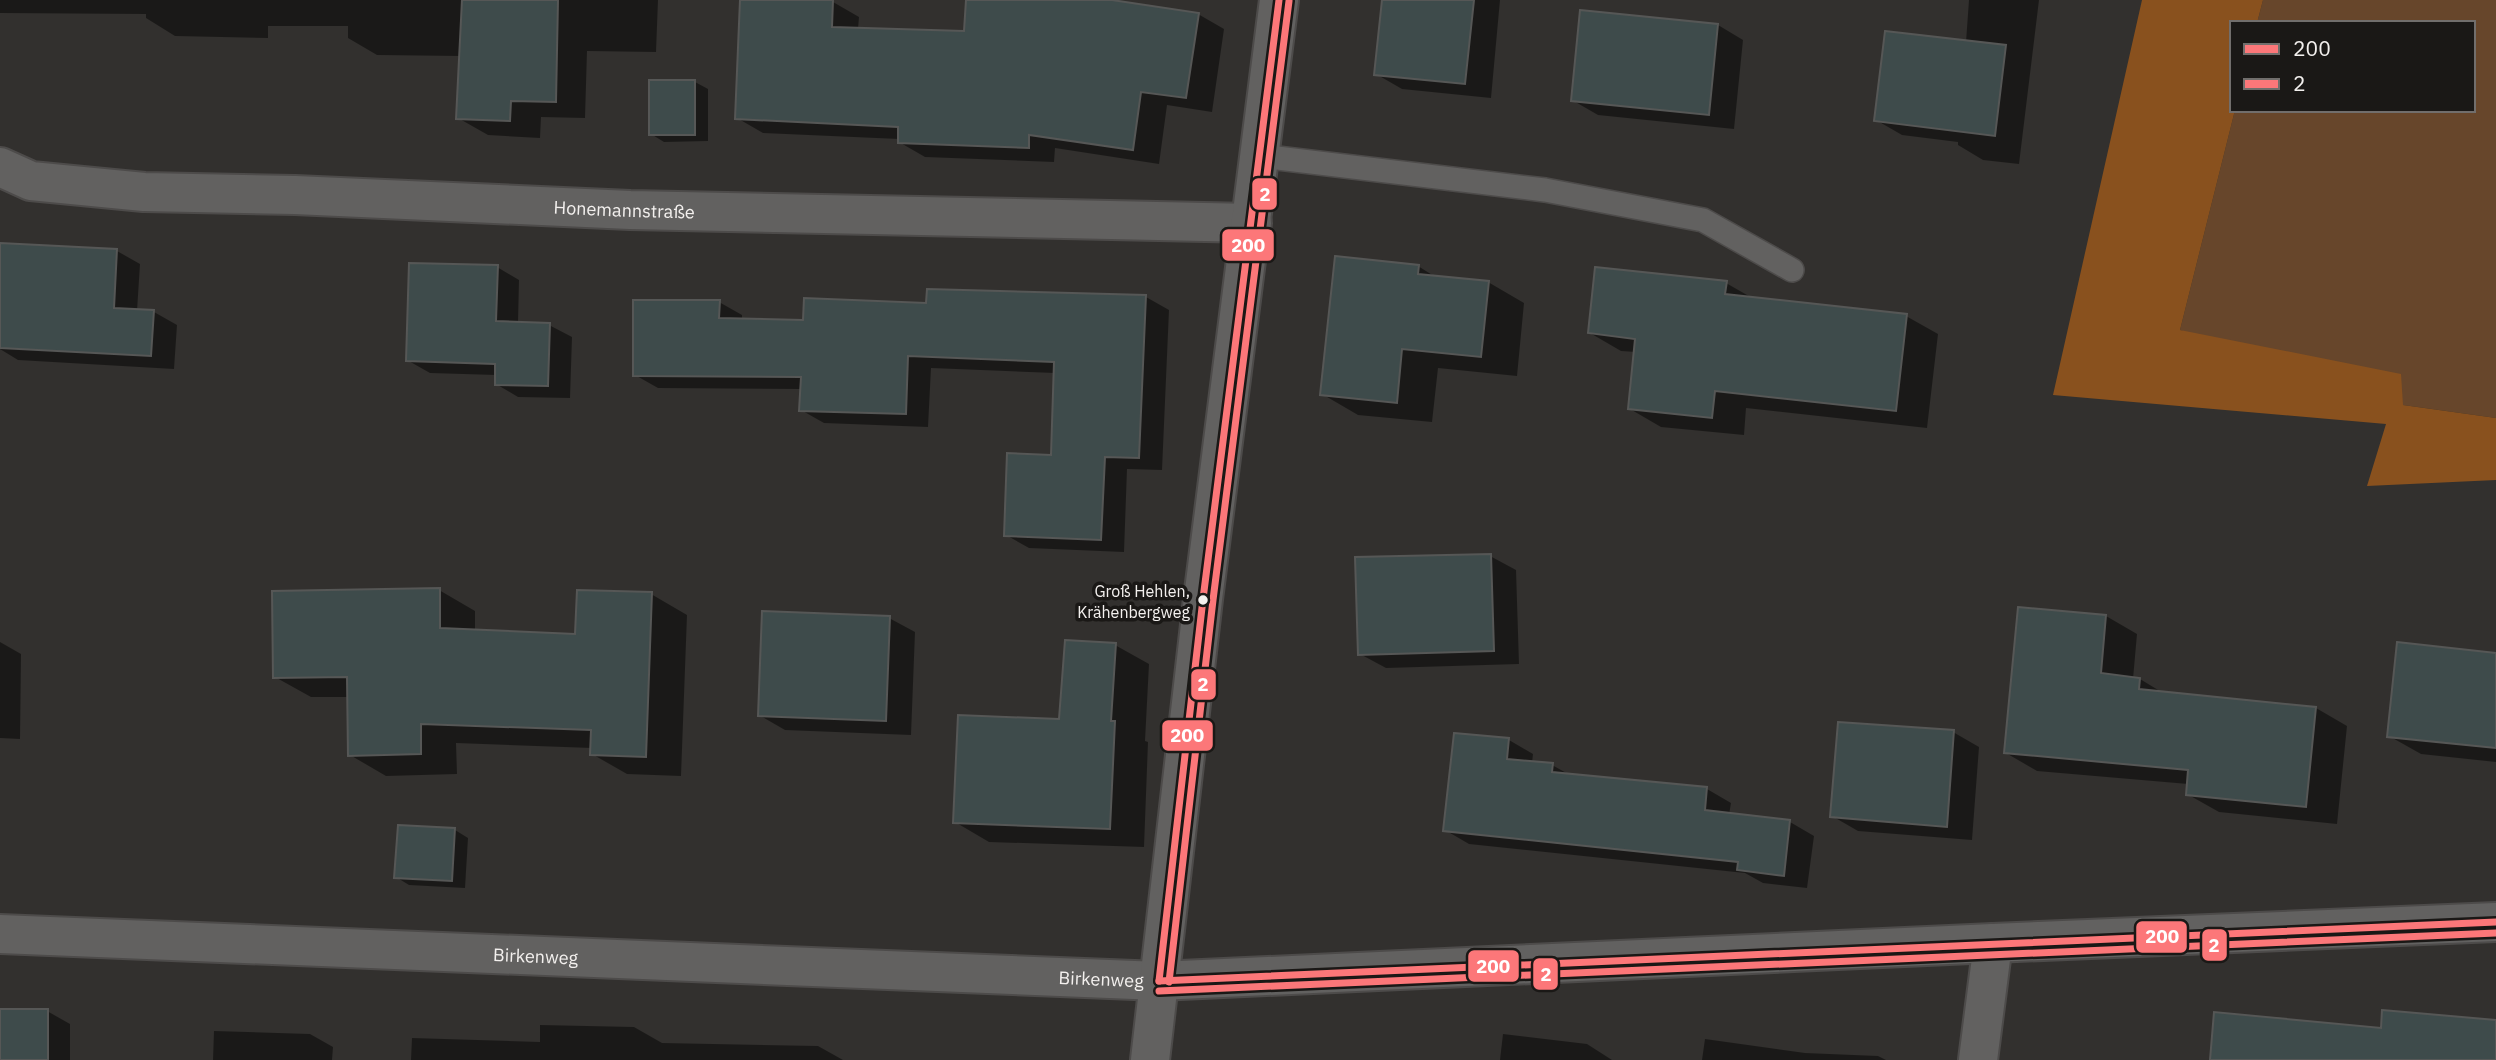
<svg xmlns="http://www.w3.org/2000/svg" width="2496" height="1060" viewBox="0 0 2496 1060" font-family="'IBM Plex Sans',sans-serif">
  <rect width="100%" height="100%" fill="#32302e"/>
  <path fill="#67462b" d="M2263,0H2496V418L2403,405L2180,330L2235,110H2473V23H2257Z"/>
  <path fill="#89511e" d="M2142,0H2263L2257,23H2232V110H2235L2180,330L2401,374L2403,405L2496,418V480L2367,486L2386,424L2053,395Z"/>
  <g fill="#0007">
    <path d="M0,0H658L656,52L587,51L585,118L541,117L540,138L488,135L458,118L461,56L377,55L348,38V26H268V38L175,36L146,18V14L0,13Z"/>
    <path d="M741,0L833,2L859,17L858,29L966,33L967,0H1100L1198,14L1224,29L1212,112L1167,105L1159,164L1055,148L1054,162L925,157L899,142V139L763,133L737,118Z"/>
    <path d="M1384,0H1500L1491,98L1402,89L1376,74Z"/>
    <path d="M1969,0H2039L2019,164L1983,160L1958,145V142L1902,135L1876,120L1966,42Z"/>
    <path d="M1718,25L1743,40L1734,129L1598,115L1572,100Z"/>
    <path d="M695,82L708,89V141L664,142L651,134Z"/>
    <path d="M117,251L140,264L137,311L154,312L177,325L174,369L18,360L0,349V262Z"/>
    <path d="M1418,266L1437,278L1488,282L1524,303L1517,376L1438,368L1432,422L1358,415L1322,394Z"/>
    <path d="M497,267L519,280L518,323L549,325L572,337L570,398L518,397L496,384V375L430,373L407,360Z"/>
    <path d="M1726,283L1754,299L1906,316L1938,334L1927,428L1746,408L1744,435L1661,427L1630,409L1636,352L1621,351L1590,333Z"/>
    <path d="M1146,297L1169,310L1162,470L1127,469L1124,552L1029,548L1006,535L1052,457L1055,373L931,368L928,427L824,423L801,410L802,389L658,388L635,375L719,302L742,315V320L805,322L928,305Z"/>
    <path d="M1490,556L1516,570L1519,664L1386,668L1360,654Z"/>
    <path d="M439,590L475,611V631L577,635L651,594L687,615L681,776L627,774L592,754V748L456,743L457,774L386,776L350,755L349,697H311L275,677Z"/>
    <path d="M2106,616L2137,634L2133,679H2140L2163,693L2316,708L2347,726L2337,824L2219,812L2187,794L2188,784L2037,771L2006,753Z"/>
    <path d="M889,618L915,632L911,735L785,730L759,715Z"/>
    <path d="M0,642L21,654L20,739L0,738Z"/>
    <path d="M1115,645L1149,664L1145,741L1148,742L1144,847L989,842L955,822L1061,721Z"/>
    <path d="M2496,654V762L2421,754L2389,736Z"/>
    <path d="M1953,732L1979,747L1972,840L1858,831L1832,816Z"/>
    <path d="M1509,740L1533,754L1532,763L1552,765L1570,775L1707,789L1731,803L1729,815L1790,822L1814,836L1807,888L1763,883L1745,873L1469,844L1445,830Z"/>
    <path d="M455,830L468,838L465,888L409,885L396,877Z"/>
    <path d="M0,1011H47L70,1024V1060H0Z"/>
    <path d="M540,1025L634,1027L662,1043L818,1046L843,1060H411L412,1038L540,1042Z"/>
    <path d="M214,1031L310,1034L333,1047L332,1060H213Z"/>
    <path d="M1503,1034L1587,1044L1612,1060H1500Z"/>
    <path d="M1705,1039L1805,1053L1878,1056L1886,1060H1702Z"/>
  </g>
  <g fill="#3e4b4b" stroke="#565756" stroke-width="2">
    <path d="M462,0H558L556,102L511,101L510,121L456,119Z"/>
    <path d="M740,0H833L832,27L964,31L966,0H1112L1199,13L1186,98L1141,92L1133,150L1029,135V148L898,143V127L735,119Z"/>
    <path d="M1382,0H1474L1465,84L1374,75Z"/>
    <path d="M1580,10L1718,24L1709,115L1571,101Z"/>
    <path d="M1885,31L2006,45L1995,136L1874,121Z"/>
    <rect x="649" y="80" width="46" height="55"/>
    <path d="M0,243L117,249L114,308L154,310L151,356L0,348Z"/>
    <path d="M1335,256L1419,265L1418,274L1489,281L1481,357L1402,349L1397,403L1320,395Z"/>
    <path d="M409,263L498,265L496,321L550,323L548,386L495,385V364L406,361Z"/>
    <path d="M1595,267L1727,281L1725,294L1907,314L1896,411L1715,391L1712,418L1628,409L1635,339L1588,333Z"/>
    <path d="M927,289L1146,295L1139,458L1105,457L1101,540L1004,536L1007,453L1051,455L1054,362L908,356L906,414L799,411L801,377L633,376V300H720L719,318L803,320L804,298L926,303Z"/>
    <path d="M1491,554L1494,651L1358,655L1355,557Z"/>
    <path d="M440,588V628L575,634L577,590L652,592L646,757L590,755L591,730L421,724V754L348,756L347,677L273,678L272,591Z"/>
    <path d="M2018,607L2106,615L2101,673L2140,678L2139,689L2316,707L2306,807L2186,795L2188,770L2004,753Z"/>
    <path d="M762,611L890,616L886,721L758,716Z"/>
    <path d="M1065,640L1116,643L1111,721H1115L1110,829L953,823L958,715L1059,719Z"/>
    <path d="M2397,642L2496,653V748L2387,737Z"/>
    <path d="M1838,722L1954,730L1947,827L1830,817Z"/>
    <path d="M1454,733L1509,738L1507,759L1553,763L1552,772L1707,787L1705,810L1790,820L1784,876L1737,870L1738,862L1443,831Z"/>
    <path d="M398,825L455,828L452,881L394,878Z"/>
    <rect x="0" y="1009" width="48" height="51"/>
    <path d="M2382,1010L2496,1020V1060H2210L2214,1012L2381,1028Z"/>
  </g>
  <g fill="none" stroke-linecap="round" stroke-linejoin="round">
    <defs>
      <path id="service" d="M1260,156L1545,190L1703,220L1792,270"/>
      <g id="minor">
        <path id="s1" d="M0,167L31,181L144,192L295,195L630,210L1252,223"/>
        <path id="s2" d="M0,934L1159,981L1993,943L2496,922"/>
        <path d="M1150,1060L1203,599L1279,0"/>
        <path d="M1978,1060L1993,943"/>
      </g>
    </defs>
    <use href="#service" stroke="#4d4b4a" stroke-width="26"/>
    <use href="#minor" stroke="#4d4b4a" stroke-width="42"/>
    <use href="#service" stroke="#626160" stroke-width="23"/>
    <use href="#minor" stroke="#626160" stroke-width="38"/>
    <defs>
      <g id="bus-1">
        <path d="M1159,981L2496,922"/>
        <path d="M1159,981L1203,599L1279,0"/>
      </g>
      <g id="bus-2">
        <path d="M1169,982L1213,600L1289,1"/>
        <path d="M1159,991L2496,933"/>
      </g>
    </defs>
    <use href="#bus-1" stroke="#1a1816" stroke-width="12"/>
    <use href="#bus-2" stroke="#1a1816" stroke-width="12"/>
    <use href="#bus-1" stroke="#fc7779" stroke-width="7"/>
    <use href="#bus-2" stroke="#fc7779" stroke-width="7"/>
  </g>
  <circle fill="#f3f0ee" stroke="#1a1816" stroke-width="2.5" cx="1203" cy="600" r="6"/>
  <g text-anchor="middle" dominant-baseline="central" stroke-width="7" stroke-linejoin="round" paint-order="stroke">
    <g font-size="16" fill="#f3f0ee" stroke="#1a1816" text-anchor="end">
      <text x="1190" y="591">Groß Hehlen,<tspan x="1190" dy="21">Krähenbergweg</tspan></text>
    </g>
    <g font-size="18" fill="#f3f0ee" stroke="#1a1816">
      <text stroke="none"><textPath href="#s1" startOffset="628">Honemannstraße</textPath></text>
      <text stroke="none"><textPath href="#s2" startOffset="536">Birkenweg</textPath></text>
      <text stroke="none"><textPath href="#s2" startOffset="1102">Birkenweg</textPath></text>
    </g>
  </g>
  <g stroke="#1a1816" stroke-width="2.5">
    <rect x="1251" y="177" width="27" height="34" rx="7" fill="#fc7779"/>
    <rect x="1221" y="228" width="54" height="34" rx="7" fill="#fc7779"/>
    <rect x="1190" y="668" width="27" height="33" rx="7" fill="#fc7779"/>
    <rect x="1161" y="719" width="53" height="33" rx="7" fill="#fc7779"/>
    <rect x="2135" y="920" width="53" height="34" rx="7" fill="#fc7779"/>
    <rect x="2201" y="928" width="27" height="34" rx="7" fill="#fc7779"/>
    <rect x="1467" y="949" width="53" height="34" rx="7" fill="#fc7779"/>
    <rect x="1532" y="957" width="27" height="34" rx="7" fill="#fc7779"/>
  </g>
  <g font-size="19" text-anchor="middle" font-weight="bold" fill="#fff">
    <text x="1265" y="201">2</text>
    <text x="1248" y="252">200</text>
    <text x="1203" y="691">2</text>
    <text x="1187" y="742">200</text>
    <text x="2162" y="943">200</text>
    <text x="2214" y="952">2</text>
    <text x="1493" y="973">200</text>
    <text x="1546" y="981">2</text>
  </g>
  <rect x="2230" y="21" width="245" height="91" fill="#1a1816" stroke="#716e6c" stroke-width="2"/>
  <rect x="2244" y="44" width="35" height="10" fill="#fc7779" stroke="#716e6c" stroke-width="2"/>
  <text x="2293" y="56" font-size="21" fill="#f3f0ee">200</text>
  <rect x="2244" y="79" width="35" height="10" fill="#fc7779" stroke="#716e6c" stroke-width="2"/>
  <text x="2293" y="91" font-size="21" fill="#f3f0ee">2</text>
</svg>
